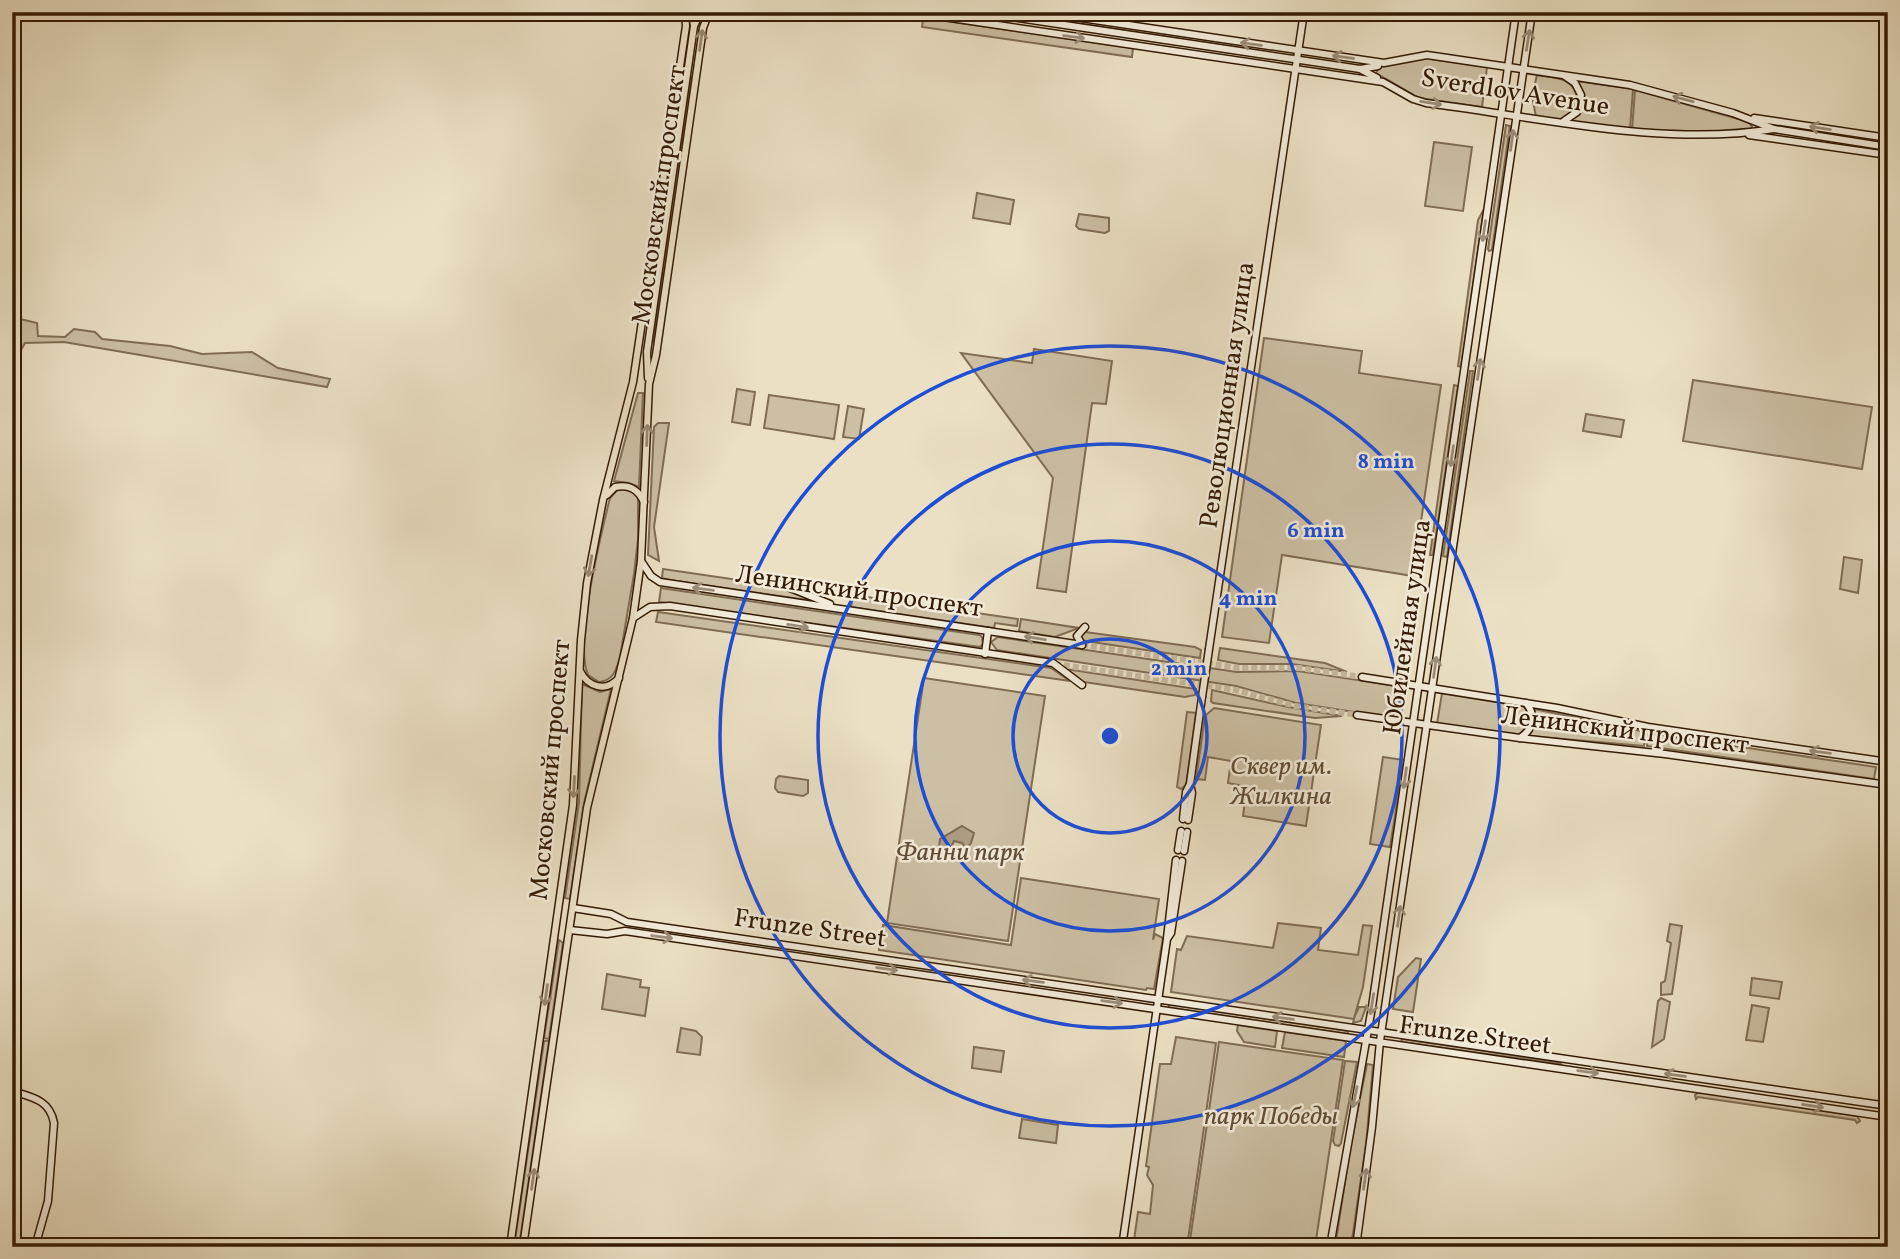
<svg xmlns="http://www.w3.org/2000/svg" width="1900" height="1259" viewBox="0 0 1900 1259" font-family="Vollkorn,serif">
  <rect width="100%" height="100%" fill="#ebe0c4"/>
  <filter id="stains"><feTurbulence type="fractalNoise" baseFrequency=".00286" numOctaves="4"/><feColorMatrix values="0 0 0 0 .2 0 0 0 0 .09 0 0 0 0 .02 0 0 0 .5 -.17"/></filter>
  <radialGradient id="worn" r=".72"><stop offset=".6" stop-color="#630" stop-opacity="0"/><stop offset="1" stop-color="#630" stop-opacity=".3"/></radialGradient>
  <g fill="#ccbfa3" stroke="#806d54" stroke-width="2">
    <path d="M923,20H939L1133,48L1132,57L922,27Z"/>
    <path d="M1424,58L1487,67L1482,107L1419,98L1376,73L1379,67Z"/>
    <path d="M1537,75C1556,78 1573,77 1578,99C1572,124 1556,120 1536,117L1532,96Z"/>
    <path d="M691,77H694L653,343V342Z"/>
    <path d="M1577,81L1633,89L1630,129L1570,121C1584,110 1587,96 1577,81Z"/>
    <path d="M1635,90L1749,122L1752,127L1748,132L1632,130Z"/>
    <path d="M1506,125L1510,126L1492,250L1489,251L1488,249Z"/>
    <path d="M1434,142L1472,147L1463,211L1425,206Z"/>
    <path d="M977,193L1014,200L1010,224L973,218Z"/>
    <path d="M1484,209L1461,367L1458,366L1478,220Z"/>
    <path d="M1079,214L1109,218V231L1105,233L1079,229L1076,226Z"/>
    <path d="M12,317L37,323L38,336L65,337L74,329L95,332L102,339L170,346L202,354L252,352L278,368L330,379L327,387L64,342L25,343L21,350L12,385Z"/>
    <path d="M1264,338L1362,351L1359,373L1441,385L1413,576L1282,555L1269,643L1222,637Z"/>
    <path d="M1034,349L1112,361L1106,404L1092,403L1066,592L1037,588L1053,478L961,353L1032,363Z"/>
    <path d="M1470,371H1473L1447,557L1443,556Z"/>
    <path d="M1693,380L1872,407L1862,469L1683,441Z"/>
    <path d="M1454,385L1458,386L1433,555H1430Z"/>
    <path d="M737,389L755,392L750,425L732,422Z"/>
    <path d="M638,393H643L639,487L629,483L614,481Z"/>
    <path d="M769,395L839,405L834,439L764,428Z"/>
    <path d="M848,406L864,409L859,439L843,437Z"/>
    <path d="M1586,414L1624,420L1621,437L1583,431Z"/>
    <path d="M658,423H669L654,527L659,561L648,555L654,427Z"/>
    <path d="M618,489H630L638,497V539L634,574L620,657C616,670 614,680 599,682L588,675C574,643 601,534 610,498Z"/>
    <path d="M1844,557L1862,560L1858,593L1840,589Z"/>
    <path d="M663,569L779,586L821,602L670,580L662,578Z"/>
    <path d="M661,588L979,635L982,637L983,644L980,647L659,602Z"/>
    <path d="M853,595L1018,619L1017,626L995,623L994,628L851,607Z"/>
    <path d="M658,612L1051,668L1070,681L656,622Z"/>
    <path d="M1021,619L1079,628L1055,637L1019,631Z"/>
    <path d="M1085,632L1195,647L1201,650L1200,658L1085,641L1081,639V634Z"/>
    <path d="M998,637L1237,672L1298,671L1397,686L1393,718L1296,703L1236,686L997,650L991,642Z"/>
    <path d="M1220,648L1325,663L1347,672L1292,664H1239L1218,660Z"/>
    <path d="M1066,669L1196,689L1195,695L1185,697L1084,682Z"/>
    <path d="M924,678L1045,696L1008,941L887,923Z"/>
    <path d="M582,684L600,692L611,689L584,803L570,899L565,898L579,802Z"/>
    <path d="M1212,690L1288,707L1342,716L1315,718L1213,703L1211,701Z"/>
    <path d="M1442,693L1522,704L1529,714V724L1518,736L1437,724Z"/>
    <path d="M1214,708L1321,725L1306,826L1243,816L1246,793L1249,787L1228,783L1231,761L1208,757L1205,780L1196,779L1205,716Z"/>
    <path d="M1534,709L1646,732L1644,746L1529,736L1536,721Z"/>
    <path d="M1187,712L1196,713L1186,785L1181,789L1177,787Z"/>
    <path d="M1648,733L1876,767L1874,779L1647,746Z"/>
    <path d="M1383,757L1404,760L1390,847L1370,844Z"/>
    <path d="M779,776L808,780V793L803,796L778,792L775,788L776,779Z"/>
    <path d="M1021,878L1159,899L1153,940L1155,934L1163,938L1154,989L1147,988L1146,990L879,950L883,925L1011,945Z"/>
    <path d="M1278,923L1321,928L1318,950L1358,955L1363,925L1372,926L1363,987L1354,1018L1359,1007H1366L1361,1021L1353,1023L1354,1019L1171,992L1177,949L1181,950L1187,936L1273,948Z"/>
    <path d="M1670,924L1682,926L1672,994L1661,995V983L1665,981L1671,943L1667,941Z"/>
    <path d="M559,940L563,943L549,1039L544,1038Z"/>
    <path d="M1416,958L1421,959L1413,1012L1393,1009L1398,977Z"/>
    <path d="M607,974L641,980L640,987L649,988L645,1016L602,1009Z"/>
    <path d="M1752,978L1782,982L1779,999L1750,995Z"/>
    <path d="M1661,998L1670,1002L1664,1039L1652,1047L1658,1001Z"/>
    <path d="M1169,1004L1348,1031V1034L1169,1008Z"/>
    <path d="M1752,1005L1769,1008L1763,1042L1746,1040Z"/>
    <path d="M1238,1025L1277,1031L1275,1047L1244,1042L1237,1031Z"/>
    <path d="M681,1028L696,1031L702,1037L700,1055L677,1052Z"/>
    <path d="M1285,1032L1346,1041L1344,1057L1282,1048Z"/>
    <path d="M1176,1037L1216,1043L1187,1247H1133L1138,1212L1150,1214L1153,1185L1147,1175L1149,1167L1146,1166L1160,1064H1171Z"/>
    <path d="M1402,1039L1560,1062L1561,1064L1401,1042Z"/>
    <path d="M544,1041H549L519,1247H514Z"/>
    <path d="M1219,1042L1343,1060L1315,1247H1189Z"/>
    <path d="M974,1047L1004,1051L1001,1072L972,1068Z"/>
    <path d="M1345,1061L1357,1062L1341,1143L1339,1146L1335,1145L1333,1141Z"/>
    <path d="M1367,1064L1373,1065L1366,1144L1351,1247H1335L1351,1143Z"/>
    <path d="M1699,1092L1857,1116L1860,1121L1857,1123L1855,1120L1698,1097L1696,1099L1695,1095Z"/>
    <path d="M1022,1119L1058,1125L1056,1143L1019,1138Z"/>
  </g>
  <path fill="#ac9d83" stroke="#7c6950" stroke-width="2" d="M962,826L974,833L971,843L963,853L964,846L962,843L954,841L950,849L952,853L958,856L944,854L939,847L940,839Z"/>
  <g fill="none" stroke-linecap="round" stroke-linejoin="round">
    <g stroke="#c6b99e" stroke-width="6" stroke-dasharray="6 3" stroke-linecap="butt">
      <path d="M1082,645L1239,668H1299L1362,677"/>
      <path d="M1055,664L1236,690L1295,706L1357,715"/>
    </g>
    <defs>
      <g id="secondary">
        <path d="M910,12L1383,82L1413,99L1426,103C1538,117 1662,147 1774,129"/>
        <path d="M978,12L1360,69L1378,66"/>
        <path d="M1041,12L1384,63L1427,55L1630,85L1733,113L1774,129L1888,147"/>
        <path d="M1360,69L1377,78"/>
        <path d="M1754,118L1888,138"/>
        <path d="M1564,121L1577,112L1581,95L1575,83L1565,76"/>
        <path d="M1749,135L1888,155"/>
        <path d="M641,561L651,576L660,582L1082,645"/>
        <path d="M773,581L830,604"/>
        <path d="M633,618L650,607L670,606L1053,663L1082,685"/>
        <path d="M1082,645L1077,636L1085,627"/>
        <path d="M1209,649L1304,12"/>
        <path d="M985,654L988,631"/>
        <path d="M1362,677L1557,708L1648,727L1888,762"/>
        <path d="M1357,715L1520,738L1665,754L1888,785"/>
        <path d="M1520,738C1534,729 1536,715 1526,703"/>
        <path d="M1183,819L1186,792L1190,784"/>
        <path d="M1188,820L1192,793L1190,784L1202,697"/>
        <path d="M1178,850L1181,831"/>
        <path d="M1184,851L1187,832"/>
        <path d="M573,908L611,914L627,922L1888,1106"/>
        <path d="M570,930L607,934L625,931L1888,1117"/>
        <path d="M1167,938L1176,860"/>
        <path d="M12,1091C32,1097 50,1100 54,1123L48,1201L35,1247"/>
        <path d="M1122,1247L1167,939L1171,933L1182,861"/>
        <path d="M1330,1247L1372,1007L1516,12"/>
        <path d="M1356,1247L1372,1127L1380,1041L1532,12"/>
      </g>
      <g id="primary">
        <path d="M695,24L700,12"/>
        <path d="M648,378L647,352L694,26L692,12"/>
        <path d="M607,495L615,487C629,484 638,489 644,502"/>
        <path d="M580,671C588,687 606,693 619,678"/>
        <path d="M510,1247L573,805L581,640L587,583L603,500L633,382L686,26L685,12"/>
        <path d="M523,1247L587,808L633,618L641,561L649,384L656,355L703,28L709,12"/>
      </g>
    </defs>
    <use href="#secondary" stroke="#331b04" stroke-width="9"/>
    <use href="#primary" stroke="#331b04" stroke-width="9"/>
    <use href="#secondary" stroke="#f2ebd9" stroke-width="6"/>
    <use href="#primary" stroke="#ebe0c4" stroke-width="6"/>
    <defs>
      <path id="secondary-bridge" d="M1202,697L1209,649"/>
    </defs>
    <use href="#secondary-bridge" stroke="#331b04" stroke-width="9" stroke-linecap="butt"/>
    <use href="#secondary-bridge" stroke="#f2ebd9" stroke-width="6"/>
  </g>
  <defs><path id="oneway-shaft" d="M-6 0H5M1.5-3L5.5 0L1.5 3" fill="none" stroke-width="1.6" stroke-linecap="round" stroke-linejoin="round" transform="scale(1.75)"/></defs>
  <g stroke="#9c8d79">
    <use href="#oneway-shaft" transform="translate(1074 37) rotate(8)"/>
    <use href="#oneway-shaft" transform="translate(1528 40) rotate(-81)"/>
    <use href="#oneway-shaft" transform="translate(1251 44) rotate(-172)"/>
    <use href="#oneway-shaft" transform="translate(1343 57) rotate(-172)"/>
    <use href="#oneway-shaft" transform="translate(1683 99) rotate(-165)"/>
    <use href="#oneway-shaft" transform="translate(1431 103) rotate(9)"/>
    <use href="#oneway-shaft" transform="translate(1820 128) rotate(-171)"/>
    <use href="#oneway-shaft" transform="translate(1512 140) rotate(-82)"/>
    <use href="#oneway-shaft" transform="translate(1484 231) rotate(98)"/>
    <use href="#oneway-shaft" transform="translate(1479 369) rotate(-82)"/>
    <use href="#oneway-shaft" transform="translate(1452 456) rotate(98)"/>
    <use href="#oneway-shaft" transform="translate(703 589) rotate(-172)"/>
    <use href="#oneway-shaft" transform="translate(798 626) rotate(9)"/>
    <use href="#oneway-shaft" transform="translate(1035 638) rotate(-171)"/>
    <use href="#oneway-shaft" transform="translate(1435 667) rotate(-82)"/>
    <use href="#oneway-shaft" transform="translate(1820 752) rotate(-172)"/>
    <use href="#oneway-shaft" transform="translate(1405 778) rotate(98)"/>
    <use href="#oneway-shaft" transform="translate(1399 916) rotate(-82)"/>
    <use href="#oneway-shaft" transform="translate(662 937) rotate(8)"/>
    <use href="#oneway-shaft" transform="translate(887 969) rotate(8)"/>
    <use href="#oneway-shaft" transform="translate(1033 981) rotate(-172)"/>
    <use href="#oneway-shaft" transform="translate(1112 1002) rotate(8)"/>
    <use href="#oneway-shaft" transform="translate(1372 1004) rotate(99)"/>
    <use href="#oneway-shaft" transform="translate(1283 1018) rotate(-172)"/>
    <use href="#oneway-shaft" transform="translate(1588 1072) rotate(8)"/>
    <use href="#oneway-shaft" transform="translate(1675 1075) rotate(-172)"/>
    <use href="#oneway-shaft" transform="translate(1355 1097) rotate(101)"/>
    <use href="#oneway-shaft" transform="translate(1813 1106) rotate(9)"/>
    <use href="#oneway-shaft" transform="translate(1365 1179) rotate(-82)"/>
  </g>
  <g stroke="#98876e">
    <use href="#oneway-shaft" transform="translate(701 40) rotate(-82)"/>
    <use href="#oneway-shaft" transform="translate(647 435) rotate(-88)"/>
    <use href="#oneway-shaft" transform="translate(590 566) rotate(100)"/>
    <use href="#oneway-shaft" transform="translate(574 787) rotate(93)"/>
    <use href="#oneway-shaft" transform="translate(546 995) rotate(98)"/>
    <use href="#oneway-shaft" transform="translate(533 1179) rotate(-82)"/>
  </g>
  <g fill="none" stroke="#1d4ed8" stroke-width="3.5">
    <circle cx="1110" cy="736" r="97"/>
    <circle cx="1110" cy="736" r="195"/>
    <circle cx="1110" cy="736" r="292"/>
    <circle cx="1110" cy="736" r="390"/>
  </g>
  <g text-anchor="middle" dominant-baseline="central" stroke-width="5" stroke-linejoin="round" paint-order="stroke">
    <g font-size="26" fill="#331b04" stroke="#f2ebd9">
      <text transform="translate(1515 93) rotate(9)">Sverdlov Avenue</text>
      <text transform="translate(660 195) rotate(-82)">Московский проспект</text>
      <text transform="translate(1228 395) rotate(-82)">Революционная улица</text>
      <text transform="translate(859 592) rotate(8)">Ленинский проспект</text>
      <text transform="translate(1408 627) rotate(-82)">Юбилейная улица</text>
      <text transform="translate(1625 731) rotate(7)">Ленинский проспект</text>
      <text transform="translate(551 770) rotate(-85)">Московский проспект</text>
      <text transform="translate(810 929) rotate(8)">Frunze Street</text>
      <text transform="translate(1475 1036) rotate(8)">Frunze Street</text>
    </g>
    <g font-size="26" font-style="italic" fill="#614c34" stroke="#f2ebd9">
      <text x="1281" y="767">Сквер им.<tspan x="1281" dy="30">Жилкина</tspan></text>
      <text x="960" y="853">Фанни парк</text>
      <text x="1271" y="1117">парк Победы</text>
    </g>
  </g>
  <circle cx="1110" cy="736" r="10" fill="#1d4ed8" stroke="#f2ebd9" stroke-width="3.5"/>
  <g font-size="21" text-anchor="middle" font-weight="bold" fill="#1d4ed8" stroke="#f2ebd9" stroke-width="5" stroke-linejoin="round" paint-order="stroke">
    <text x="1386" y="468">8 min</text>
    <text x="1316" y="537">6 min</text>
    <text x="1248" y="605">4 min</text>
    <text x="1179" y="675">2 min</text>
  </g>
  <rect width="1900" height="1259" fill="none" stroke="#ebe0c4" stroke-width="42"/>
  <rect x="14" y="14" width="1872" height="1231" fill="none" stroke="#331b04" stroke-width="3.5"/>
  <rect x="21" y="21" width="1858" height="1217" fill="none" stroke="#331b04" stroke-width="2"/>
  <rect width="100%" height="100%" filter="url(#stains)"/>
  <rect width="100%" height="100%" fill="url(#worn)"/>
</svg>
